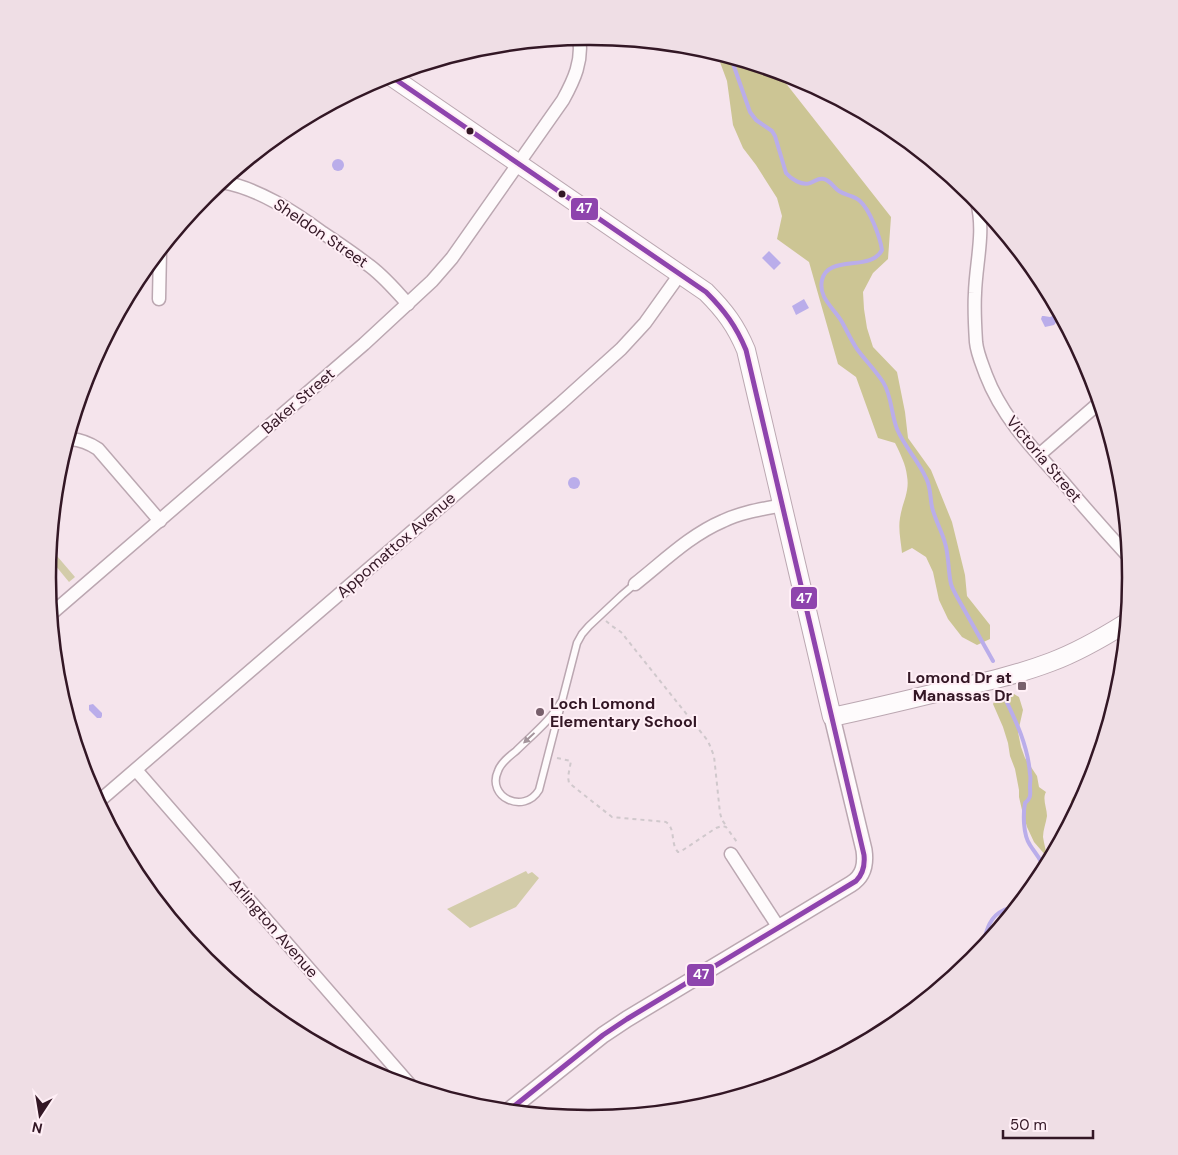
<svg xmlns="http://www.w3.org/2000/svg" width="1178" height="1155" viewBox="0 0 1178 1155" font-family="'DM Sans',sans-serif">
  <rect width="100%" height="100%" fill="#f5e4ec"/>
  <g fill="#d3ccaa">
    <path d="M51,549L75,577L69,582L50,559Z"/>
    <path d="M526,871L528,874L532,872L539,878L516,907L470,928L447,909Z"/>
  </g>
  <g fill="#ccc594">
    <path d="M717,54L777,72L891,217L888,259L873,273L863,292L864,309L867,328L873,347L897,372L905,412L908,438L931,470L952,522L965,575L967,596L990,625V639L977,645L962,637L948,619L939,600L933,572L926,557L912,548L902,553C901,542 898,529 900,518C902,503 910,492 907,476C906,465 900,453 895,443L878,438L856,377L838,364L809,262L777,239L782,216L777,198L756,165L743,148L733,125L727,81Z"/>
    <path d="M1014,694L1019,697L1023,710L1018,732L1021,747L1025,758L1037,776L1039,787L1046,792C1042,799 1047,808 1047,816C1046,823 1043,830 1043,837C1044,844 1046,850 1047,857L1034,842L1027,827L1022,810L1019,797V790L1015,769L1010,756L1008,743L1003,727L993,704L994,702L1004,701L1011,695Z"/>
    <path d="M1079,795H1084L1074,813L1071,801L1073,797Z"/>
  </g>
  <g fill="#baadea">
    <circle cx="338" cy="165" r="6"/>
    <path d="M769,251L781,263L774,270L762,258Z"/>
    <path d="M804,299L809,308L796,315L792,306Z"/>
    <path d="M1055,315L1058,317V320L1054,325L1045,327L1041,319L1042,316H1044L1050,317Z"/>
    <circle cx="574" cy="483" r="6"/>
    <path d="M93,704L102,713V716L101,718H97L89,710V705Z"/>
  </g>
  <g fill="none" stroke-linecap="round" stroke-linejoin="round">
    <g stroke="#baadea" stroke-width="4">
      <path d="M731,58L750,112L756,120L772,131L775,136L786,173C791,179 802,186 810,183C815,182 818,177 824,179C831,181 834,188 839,191C846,196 854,195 860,201C870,210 880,237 882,250C871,272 828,254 822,280C818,298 834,308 842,322C847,331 851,340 857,349C865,360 875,370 883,382C892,396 891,414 897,429C904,446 918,460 926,478C931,487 930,498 932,507C935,520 942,531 945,543C949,556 948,571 951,584C952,588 954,591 956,595L993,661"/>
      <path d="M1003,694C1015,719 1028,745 1030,774C1031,778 1030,782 1030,786C1030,793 1032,798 1025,803C1023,814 1023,835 1030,845C1035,853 1041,859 1044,868"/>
      <path d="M1027,893L1030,889"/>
      <path d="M982,948C986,933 988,917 1004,910C1007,908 1012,908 1016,906"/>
    </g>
    <defs>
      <path id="service" d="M561,702C550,721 532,735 516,751C510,756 501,762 498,771C486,797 524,815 539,790L577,643L582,634L589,626L622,595L635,584"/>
      <g id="minor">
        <path d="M222,182C258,188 294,212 323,233C338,243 353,253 367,264C383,275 395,290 408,304"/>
        <path d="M977,202C985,232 976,262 975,293C974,309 975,326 976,342C977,353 982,364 986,375C1002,417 1033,449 1063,482C1084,507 1106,532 1128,556"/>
        <path d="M159,299L160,251"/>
        <path d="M71,439C82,440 89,443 98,449L160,521"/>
        <path d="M1039,455L1099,403"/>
        <path d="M635,584C663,562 690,535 723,521C742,512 763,509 783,505"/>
        <path d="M51,614L364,344L432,281L452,258L563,100C574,80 583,61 579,37"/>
        <path d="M136,770L411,1086"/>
        <path d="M98,802L560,404L621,349L645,323L680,274"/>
        <path d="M731,854L779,928"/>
      </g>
      <path id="tertiary" d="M508,1111L603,1035L627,1019L851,884C864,876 866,864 864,850L832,717"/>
      <path id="secondary" d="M389,75L706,292C725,311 736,326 746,350L832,717C870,709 907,700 944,691C980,683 1017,675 1051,662C1078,652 1102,638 1126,623"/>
    </defs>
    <use href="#service" stroke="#bba7b1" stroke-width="9"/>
    <use href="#minor" stroke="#bba7b1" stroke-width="15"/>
    <use href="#tertiary" stroke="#bba7b1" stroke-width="18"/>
    <use href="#secondary" stroke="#bba7b1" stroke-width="20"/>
    <g stroke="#d0c8cc" stroke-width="2" stroke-dasharray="4 4" stroke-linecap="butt">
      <path d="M606,621L612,626L621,632L708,741L714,756L720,813L722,820L727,827"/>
      <path d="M557,758L571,761L568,777L569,783L612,817L666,822C676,829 670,843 678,852H680L716,828L722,826L726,827L737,842"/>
    </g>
    <use href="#service" stroke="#fefbfc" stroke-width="6"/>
    <use href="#minor" stroke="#fefbfc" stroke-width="12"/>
    <use href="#tertiary" stroke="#fefbfc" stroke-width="15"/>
    <use href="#secondary" stroke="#fefbfc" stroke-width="18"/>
    <defs>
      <path id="bus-1" d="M389,75L706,292C725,311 736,326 746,350L864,855C865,865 863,874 856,881L627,1019L603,1035L508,1111"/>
    </defs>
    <use href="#bus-1" stroke="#ffeff6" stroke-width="9"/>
    <use href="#bus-1" stroke="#8e44ad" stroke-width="5"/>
  </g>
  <defs><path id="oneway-solid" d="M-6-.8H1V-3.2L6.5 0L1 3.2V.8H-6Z" transform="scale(1.25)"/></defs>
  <use fill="#a3949b" href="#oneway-solid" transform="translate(529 738) rotate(137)"/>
  <g fill="#331725" stroke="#ffeff6" stroke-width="2">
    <circle cx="470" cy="131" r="4.5"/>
    <circle cx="562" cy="194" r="4.5"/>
  </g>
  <g fill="#775f6b" stroke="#ffeff6" stroke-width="2">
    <rect x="1017" y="681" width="10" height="10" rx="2.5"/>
    <circle cx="540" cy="712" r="5"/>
  </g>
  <g text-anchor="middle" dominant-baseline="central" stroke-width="4" stroke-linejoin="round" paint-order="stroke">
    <g font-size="16" fill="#331725" stroke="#ffeff6">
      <text transform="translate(321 233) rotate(34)">Sheldon Street</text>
      <text transform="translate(298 401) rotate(-41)">Baker Street</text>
      <text transform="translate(1044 459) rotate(50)">Victoria Street</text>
      <text transform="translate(396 545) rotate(-41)">Appomattox Avenue</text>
      <text transform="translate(274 928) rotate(49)">Arlington Avenue</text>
    </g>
    <g font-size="16" font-weight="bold" fill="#331725" stroke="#ffeff6" text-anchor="end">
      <text x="1012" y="677">Lomond Dr at<tspan x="1012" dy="18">Manassas Dr</tspan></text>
      <text x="550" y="703" text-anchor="start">Loch Lomond<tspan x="550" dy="18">Elementary School</tspan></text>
    </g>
  </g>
  <path d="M0 0H1178V1155H0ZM588 45H590A532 532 0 0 1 1122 577V578A532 532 0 0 1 590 1110H588A532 532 0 0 1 56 578V577A532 532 0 0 1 588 45Z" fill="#efdee5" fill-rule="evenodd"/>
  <path fill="none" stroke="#331725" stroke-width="2.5" d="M588 45H590A532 532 0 0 1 1122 577V578A532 532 0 0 1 590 1110H588A532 532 0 0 1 56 578V577A532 532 0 0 1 588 45Z"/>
  <g stroke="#ffeff6" stroke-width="2">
    <rect x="570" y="197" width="29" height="24" rx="5" fill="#8e44ad"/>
    <rect x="790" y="586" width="28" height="24" rx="5" fill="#8e44ad"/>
    <rect x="686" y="963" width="29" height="24" rx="5" fill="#8e44ad"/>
  </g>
  <g font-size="14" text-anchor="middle" font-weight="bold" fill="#fff">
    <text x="584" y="213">47</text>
    <text x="804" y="603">47</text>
    <text x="701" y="979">47</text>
  </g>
  <g transform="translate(40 1115) rotate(192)" stroke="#ffeff6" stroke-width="4" paint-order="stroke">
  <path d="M0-4L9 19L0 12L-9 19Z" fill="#331725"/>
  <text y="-8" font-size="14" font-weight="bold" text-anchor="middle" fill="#331725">N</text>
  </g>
  <path d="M1003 1130v8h90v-8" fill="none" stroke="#331725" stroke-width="2.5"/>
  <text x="1010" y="1130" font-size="15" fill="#331725" stroke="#ffeff6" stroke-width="4" paint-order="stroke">50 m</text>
</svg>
